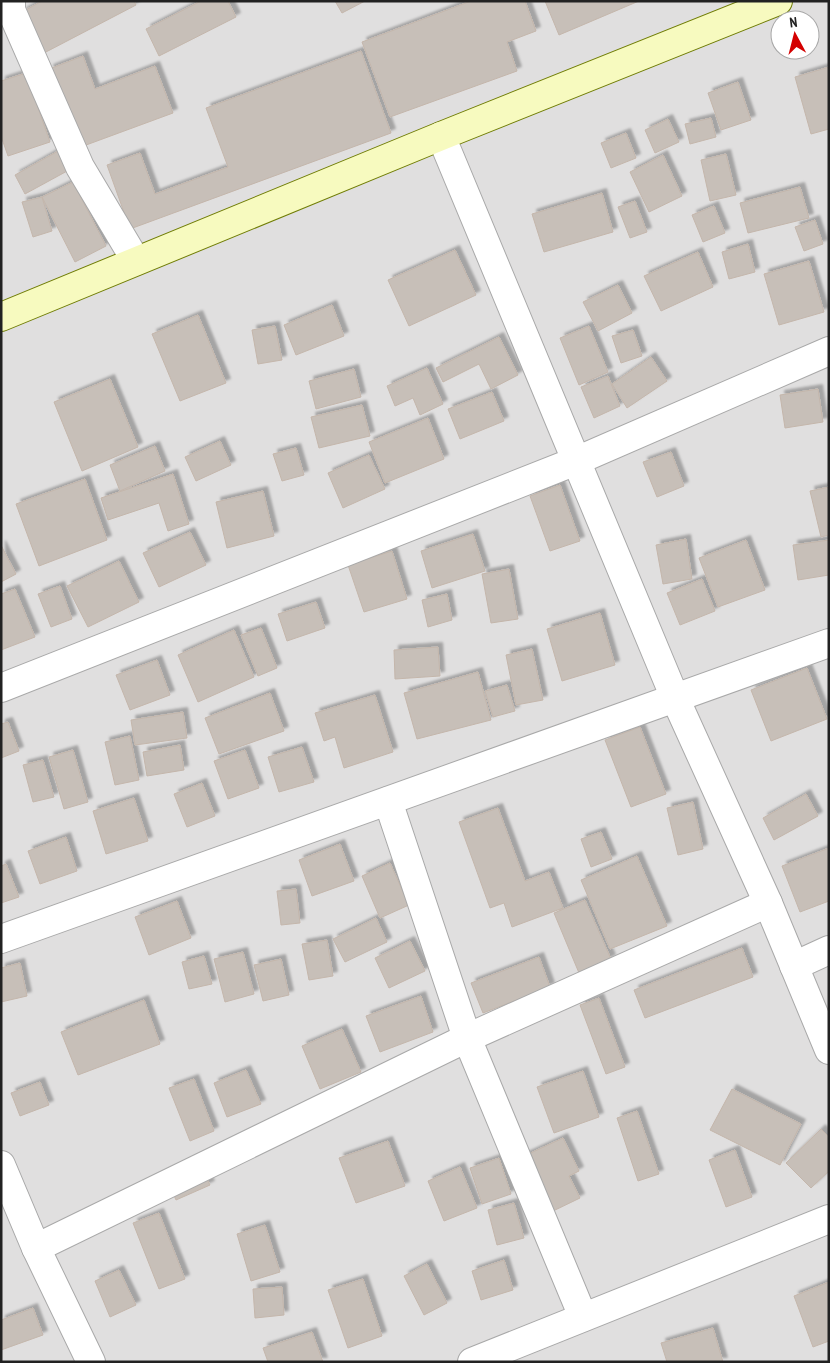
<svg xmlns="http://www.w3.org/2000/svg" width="830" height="1363" viewBox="0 0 830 1363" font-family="'PT Sans Narrow',sans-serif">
  <defs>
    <filter id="shadow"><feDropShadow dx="4.5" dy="-4.5" stdDeviation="1" flood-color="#0004"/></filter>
  </defs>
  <rect width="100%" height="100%" fill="#f2efe9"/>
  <path fill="#e0dfdf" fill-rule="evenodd" d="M1,1H829V1362H1ZM780,20H810V50H780Z"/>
  <g fill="#c7bfb8" stroke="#c4b6ab" filter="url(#shadow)">
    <path d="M42,1H134L136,5L44,53L22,12Z"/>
    <path d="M201,1H228L236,17L159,56L146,29Z"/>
    <path d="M335,1H365L342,13Z"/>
    <path d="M471,1H525L536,31L507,42L517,71L390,117L362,42Z"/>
    <path d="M545,1H639L559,35Z"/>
    <path d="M361,51L391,133L130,229L107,165L140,153L155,194L228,167L206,108Z"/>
    <path d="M83,56L95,89L155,66L173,113L78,148L49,69Z"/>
    <path d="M829,67V129L811,134L795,77Z"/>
    <path d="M26,73L50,142L8,156L1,136V81Z"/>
    <path d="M738,82L751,120L721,130L708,93Z"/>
    <path d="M711,118L716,137L690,144L685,124Z"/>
    <path d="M668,119L679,142L655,153L645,130Z"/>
    <path d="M626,133L636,158L611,168L601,143Z"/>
    <path d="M58,151L69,170L25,194L15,175Z"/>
    <path d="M726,154L736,195L710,201L701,160Z"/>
    <path d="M663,155L682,196L649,212L630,172Z"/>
    <path d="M73,182L106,246L75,262L42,197Z"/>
    <path d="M800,187L809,218L748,233L740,203Z"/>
    <path d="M602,193L613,232L544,252L532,214Z"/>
    <path d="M42,197L52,231L33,237L22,202Z"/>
    <path d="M635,201L647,232L630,238L618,207Z"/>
    <path d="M714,206L725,233L703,242L692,215Z"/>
    <path d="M815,220L823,244L804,251L795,227Z"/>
    <path d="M748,244L755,272L729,279L722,252Z"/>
    <path d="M455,250L476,295L409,326L388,280Z"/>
    <path d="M698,252L713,287L661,311L644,276Z"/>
    <path d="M809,261L824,312L779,325L764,274Z"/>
    <path d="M618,285L632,313L598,331L583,302Z"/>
    <path d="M332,305L344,336L296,355L284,325Z"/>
    <path d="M198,315L226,383L180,401L152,334Z"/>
    <path d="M275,326L282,360L258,364L252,330Z"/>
    <path d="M589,326L608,372L579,385L560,338Z"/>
    <path d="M633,330L642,356L621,363L612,336Z"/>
    <path d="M499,337L518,375L491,389L479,364L443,382L436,368Z"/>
    <path d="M651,357L667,381L627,408L612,384Z"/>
    <path d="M427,368L443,404L420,415L413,398L395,406L387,386Z"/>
    <path d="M354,369L361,397L316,409L309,381Z"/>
    <path d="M608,376L620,406L594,418L581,387Z"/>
    <path d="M110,379L138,447L82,471L54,402Z"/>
    <path d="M818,389L823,422L785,428L780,395Z"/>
    <path d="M492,392L504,421L460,439L448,409Z"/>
    <path d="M362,405L370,436L319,448L311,417Z"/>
    <path d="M428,418L444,459L385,483L369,442Z"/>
    <path d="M220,441L231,465L196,481L185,457Z"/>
    <path d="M155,446L165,471L120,491L110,465Z"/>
    <path d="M296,448L304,475L282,481L273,454Z"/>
    <path d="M671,452L684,486L657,497L643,462Z"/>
    <path d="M369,455L385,489L343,508L328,473Z"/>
    <path d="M173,474L189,524L168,531L159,503L108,520L101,498Z"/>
    <path d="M85,479L107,540L39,566L16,504Z"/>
    <path d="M560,485L580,541L550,551L530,496Z"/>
    <path d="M829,487V535L821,537L810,491Z"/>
    <path d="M263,491L274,536L227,548L216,502Z"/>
    <path d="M190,532L206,565L159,587L143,553Z"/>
    <path d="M473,534L485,571L432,588L421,551Z"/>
    <path d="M686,539L692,579L663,584L656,545Z"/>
    <path d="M746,540L765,590L718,607L699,558Z"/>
    <path d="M829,540V575L798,580L793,545Z"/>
    <path d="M1,545L16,574L1,582Z"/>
    <path d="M392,551L407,599L364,612L348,565Z"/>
    <path d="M119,561L139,602L88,627L67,586Z"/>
    <path d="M509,569L518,619L491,623L482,574Z"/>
    <path d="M702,579L715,611L680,625L667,593Z"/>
    <path d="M60,586L72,619L51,627L38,594Z"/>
    <path d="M15,589L35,637L1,650V594Z"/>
    <path d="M447,594L452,620L428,627L422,600Z"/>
    <path d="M316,602L325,628L287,641L278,614Z"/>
    <path d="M600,613L615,665L562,681L547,629Z"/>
    <path d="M261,628L277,668L258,676L241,635Z"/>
    <path d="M234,630L254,677L198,702L178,655Z"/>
    <path d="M438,647L440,676L395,679L394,650Z"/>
    <path d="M532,649L543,700L516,705L506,655Z"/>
    <path d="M157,660L170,695L130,710L116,675Z"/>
    <path d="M807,668L827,719L771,741L751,690Z"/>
    <path d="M478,672L491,720L417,739L404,693Z"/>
    <path d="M507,685L515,711L493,717L485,691Z"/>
    <path d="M270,693L284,731L219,754L205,718Z"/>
    <path d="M375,695L393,752L344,768L335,737L324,741L315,713Z"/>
    <path d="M183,712L187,738L135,745L131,720Z"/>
    <path d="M8,722L19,751L1,758V724Z"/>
    <path d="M640,727L666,794L631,807L605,740Z"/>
    <path d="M130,736L139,780L115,785L105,742Z"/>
    <path d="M180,745L184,770L147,776L143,752Z"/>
    <path d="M302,747L314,782L279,792L268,757Z"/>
    <path d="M73,750L88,802L64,809L49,757Z"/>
    <path d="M245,750L259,788L228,799L214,761Z"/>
    <path d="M43,760L54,797L33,802L23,765Z"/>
    <path d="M202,783L215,816L187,827L174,794Z"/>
    <path d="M806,794L818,816L774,840L763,818Z"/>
    <path d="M134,798L148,841L106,854L93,811Z"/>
    <path d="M693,802L703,849L678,855L667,808Z"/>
    <path d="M498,808L525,881L549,872L563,908L512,927L504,903L490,908L459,822Z"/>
    <path d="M601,832L612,859L591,867L581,839Z"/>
    <path d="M66,837L77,871L40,884L28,851Z"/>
    <path d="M340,844L354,881L312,896L299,860Z"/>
    <path d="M829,848V901L800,912L782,866Z"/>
    <path d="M637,856L667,926L610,949L581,880Z"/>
    <path d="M390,863L409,905L380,918L362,876Z"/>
    <path d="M6,864L19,897L1,903V866Z"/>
    <path d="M296,889L300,923L281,925L277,891Z"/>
    <path d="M585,900L611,959L579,973L554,913Z"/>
    <path d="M177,901L191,938L149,955L135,917Z"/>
    <path d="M376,918L387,942L345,962L333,939Z"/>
    <path d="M327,940L333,976L309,980L302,944Z"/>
    <path d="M410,941L425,971L389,988L375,958Z"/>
    <path d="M742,948L753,977L645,1018L634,990Z"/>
    <path d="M243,952L254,994L225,1002L214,959Z"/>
    <path d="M204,956L212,984L189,989L182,962Z"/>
    <path d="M539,957L550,987L483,1013L471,983Z"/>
    <path d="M281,959L289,995L263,1001L254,965Z"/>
    <path d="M20,963L27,996L1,1002V968Z"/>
    <path d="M421,996L433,1032L380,1052L366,1016Z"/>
    <path d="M599,998L625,1067L606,1074L580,1005Z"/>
    <path d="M144,1000L160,1044L78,1075L61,1032Z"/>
    <path d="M342,1029L361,1072L320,1089L302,1046Z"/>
    <path d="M246,1070L261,1104L227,1117L214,1083Z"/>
    <path d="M583,1071L599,1117L554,1133L537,1087Z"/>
    <path d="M194,1079L214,1131L190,1141L169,1088Z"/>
    <path d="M40,1082L49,1105L20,1116L11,1093Z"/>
    <path d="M732,1089L801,1124L780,1165L710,1130Z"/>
    <path d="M637,1111L659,1174L638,1181L617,1118Z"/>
    <path d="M821,1129L829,1137V1171L811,1188L786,1163Z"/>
    <path d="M563,1138L579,1171L569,1176L580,1198L551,1212L524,1156Z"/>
    <path d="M388,1141L405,1186L356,1203L339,1158Z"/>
    <path d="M735,1150L752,1197L726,1207L709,1160Z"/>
    <path d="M499,1158L511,1194L482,1204L470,1168Z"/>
    <path d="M460,1167L477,1208L444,1221L428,1181Z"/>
    <path d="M205,1175L210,1185L176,1200L171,1189Z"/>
    <path d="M514,1203L524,1238L497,1245L488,1210Z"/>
    <path d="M159,1213L185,1279L159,1289L133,1223Z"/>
    <path d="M265,1225L280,1272L251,1281L237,1234Z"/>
    <path d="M504,1260L513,1290L481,1300L472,1271Z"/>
    <path d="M427,1264L447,1303L424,1315L404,1276Z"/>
    <path d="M119,1270L136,1305L110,1317L95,1281Z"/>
    <path d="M363,1279L382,1336L348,1348L328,1290Z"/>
    <path d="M829,1282V1341L813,1347L794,1296Z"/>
    <path d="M282,1287L284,1315L255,1318L253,1289Z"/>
    <path d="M33,1308L43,1335L1,1350V1320Z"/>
    <path d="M713,1328L723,1362H667L661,1343Z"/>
    <path d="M312,1332L323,1362H268L263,1348Z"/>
  </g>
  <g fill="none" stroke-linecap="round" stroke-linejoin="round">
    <defs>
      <g id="street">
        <path d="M11,1V10L80,167L136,261"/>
        <path d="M441,136L675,698L768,903L829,1050"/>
        <path d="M1,688L576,461L829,351"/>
        <path d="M388,801L467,1038L583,1317"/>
        <path d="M1,939L829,643"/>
        <path d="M794,966L829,950"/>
        <path d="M1,1165L36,1248L91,1362"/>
        <path d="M36,1248L467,1038L768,903"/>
        <path d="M472,1362L829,1219"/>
      </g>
      <path id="secondary" d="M1,317L441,136L778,1"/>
    </defs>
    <use href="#street" stroke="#a9a9a9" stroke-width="30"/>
    <use href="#secondary" stroke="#707d05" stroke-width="30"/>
    <use href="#street" stroke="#fff" stroke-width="28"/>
    <use href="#secondary" stroke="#f7fabf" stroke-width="28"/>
  </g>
  <rect width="830" height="1363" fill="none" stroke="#222222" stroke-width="5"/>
  <g transform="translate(795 35) rotate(353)"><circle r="24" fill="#ffffff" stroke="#a7a7a7"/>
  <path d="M0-4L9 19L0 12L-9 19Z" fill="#d40000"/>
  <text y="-8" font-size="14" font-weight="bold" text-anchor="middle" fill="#222222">N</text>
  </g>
</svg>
